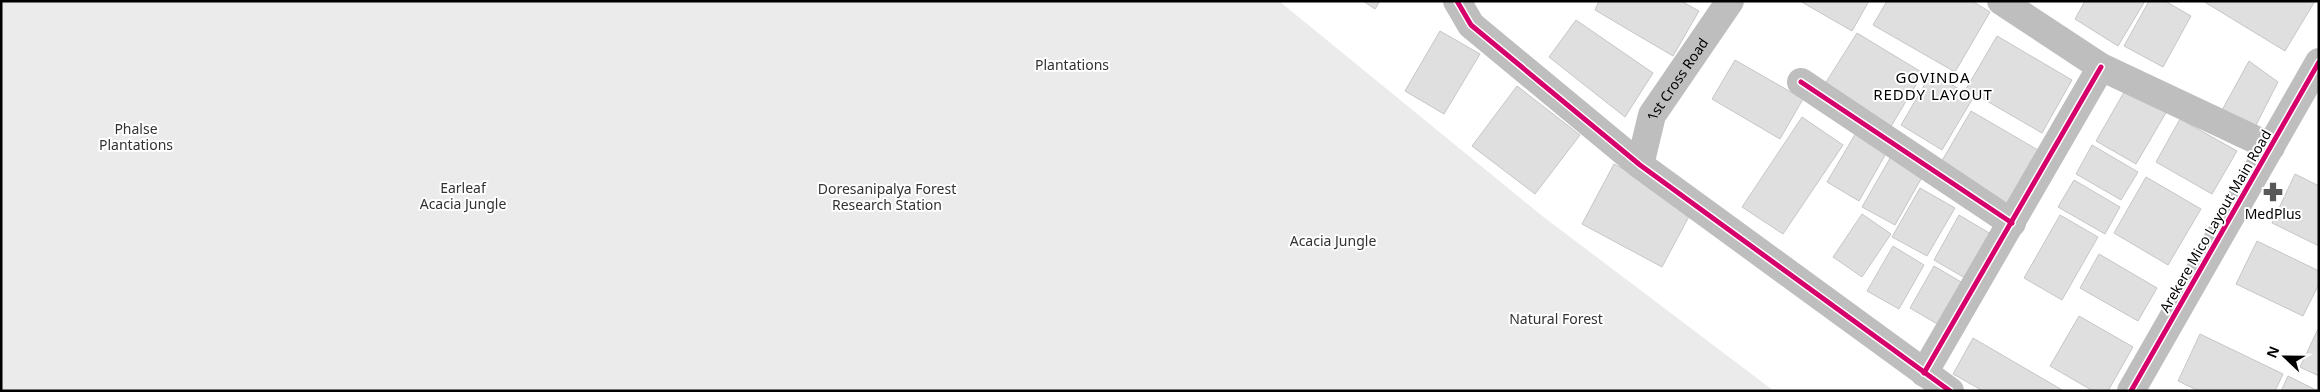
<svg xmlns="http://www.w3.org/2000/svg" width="2320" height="392" viewBox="0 0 2320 392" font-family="'Noto Sans',sans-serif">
  <rect width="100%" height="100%" fill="#fff"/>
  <path fill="#ebebeb" d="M1,1H1279L1541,215L1774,391H1Z"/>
  <g fill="#dfdfdf" stroke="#c6c6c6">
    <path d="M1363,1H1380L1375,9Z"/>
    <path d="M1599,1H1681L1699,11L1673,56L1595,10Z"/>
    <path d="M1800,1H1869L1852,31Z"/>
    <path d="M1887,1H1972L1990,12L1955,72L1873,25Z"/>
    <path d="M2085,1H2145L2118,46L2075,19Z"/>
    <path d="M2149,1H2165L2191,16L2163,67L2124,46Z"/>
    <path d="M2203,1H2315L2285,51Z"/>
    <path d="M1576,20L1653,73L1625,117L1549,57Z"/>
    <path d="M1440,31L1480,54L1444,114L1405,91Z"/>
    <path d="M1857,33L1923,73L1890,128L1823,87Z"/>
    <path d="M1997,36L2072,80L2042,133L1966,89Z"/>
    <path d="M1735,60L1803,99L1780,139L1712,99Z"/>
    <path d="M2249,61L2278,82L2253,131L2221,112Z"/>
    <path d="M1932,72L1973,98L1942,150L1901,125Z"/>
    <path d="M1517,86L1580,135L1535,194L1472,146Z"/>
    <path d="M2127,87L2167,111L2136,164L2096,141Z"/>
    <path d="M1971,111L2038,150L2007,204L1940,164Z"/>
    <path d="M1802,117L1843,145L1783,234L1742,207Z"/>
    <path d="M2180,119L2237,151L2212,194L2156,162Z"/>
    <path d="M1857,131L1888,150L1859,201L1827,182Z"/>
    <path d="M2092,145L2138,172L2121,200L2076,174Z"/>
    <path d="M1893,153L1925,172L1895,225L1862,207Z"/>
    <path d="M1614,164L1694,207L1662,267L1582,224Z"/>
    <path d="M2295,174L2319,186V246L2272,223Z"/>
    <path d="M2146,177L2201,209L2168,265L2114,233Z"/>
    <path d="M2074,180L2120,207L2105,234L2058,207Z"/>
    <path d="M1920,188L1955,208L1927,256L1892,237Z"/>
    <path d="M1862,214L1891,234L1862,277L1833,257Z"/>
    <path d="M1959,215L1991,234L1965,278L1934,260Z"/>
    <path d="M2060,215L2098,237L2062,300L2024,278Z"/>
    <path d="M2257,241L2319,271V284L2303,316L2236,284Z"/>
    <path d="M1893,246L1924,265L1899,309L1867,291Z"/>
    <path d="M2099,254L2157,288L2138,321L2080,288Z"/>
    <path d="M1934,266L1968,286L1944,328L1910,308Z"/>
    <path d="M2079,316L2133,347L2108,391H2093L2050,366Z"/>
    <path d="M2318,329H2319V376L2300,367Z"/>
    <path d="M2200,334L2283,374L2275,391H2199L2178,381Z"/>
    <path d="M1973,338L2064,391H1983L1953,374Z"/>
    <path d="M2288,376L2318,391H2281Z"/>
  </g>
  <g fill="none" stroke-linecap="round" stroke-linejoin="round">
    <g stroke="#bebebe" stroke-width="28">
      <path d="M2001,1L2101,67L2271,147"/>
      <path d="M1801,82L2012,223"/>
      <path d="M1924,373L2101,67"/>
    </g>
    <g stroke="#bebebe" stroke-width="28">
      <path d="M1457,1L1471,25L1640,165L1950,391"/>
      <path id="s1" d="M1640,165L1652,115L1730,1"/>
      <path d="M2131,391L2319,62"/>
    </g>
    <defs>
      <g id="cycleway">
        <path d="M1457,1L1471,25L1640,165L1950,391"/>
        <path d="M1801,82L2012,223"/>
        <path d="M1924,373L2101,67"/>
        <path d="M2131,391L2319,62"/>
      </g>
    </defs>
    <use href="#cycleway" stroke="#fff" stroke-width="8"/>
    <use href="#cycleway" stroke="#d6006c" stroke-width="5"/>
  </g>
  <defs>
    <symbol id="pharmacy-bare" viewBox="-9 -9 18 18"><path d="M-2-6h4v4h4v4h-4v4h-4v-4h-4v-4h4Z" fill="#595959" stroke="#fff" stroke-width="2.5" paint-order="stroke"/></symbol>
  </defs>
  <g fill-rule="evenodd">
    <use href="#pharmacy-bare" x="2259" y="178" width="28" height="28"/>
  </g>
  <g text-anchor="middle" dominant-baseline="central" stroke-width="4" stroke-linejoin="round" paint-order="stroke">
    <g font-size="14" fill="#323232" stroke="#fff">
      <text x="1072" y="64">Plantations</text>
      <text x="136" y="128">Phalse<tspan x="136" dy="16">Plantations</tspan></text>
      <text x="463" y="187">Earleaf<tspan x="463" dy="16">Acacia Jungle</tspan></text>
      <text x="887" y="188">Doresanipalya Forest<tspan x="887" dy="16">Research Station</tspan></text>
      <text x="1333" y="240">Acacia Jungle</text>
      <text x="1556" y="318">Natural Forest</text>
    </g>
    <g font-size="14" fill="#000" stroke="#fff">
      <text stroke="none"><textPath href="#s1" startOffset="95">1st Cross Road</textPath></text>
      <text transform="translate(2215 221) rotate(-60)">Arekere Mico Layout Main Road</text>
    </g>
    <g font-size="14" fill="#000" stroke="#fff">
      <text x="2273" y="213">MedPlus</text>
    </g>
    <g font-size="15" letter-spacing="1" fill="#000" stroke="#fff">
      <text x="1933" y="77">GOVINDA<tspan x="1933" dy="17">REDDY LAYOUT</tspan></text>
    </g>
  </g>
  <rect width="2320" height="392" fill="none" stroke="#000000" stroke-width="5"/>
  <g transform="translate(2285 357) rotate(292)" stroke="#ffffff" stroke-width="4" paint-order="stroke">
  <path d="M0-4L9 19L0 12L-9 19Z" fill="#000000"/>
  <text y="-8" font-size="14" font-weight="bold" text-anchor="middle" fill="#000000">N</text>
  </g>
</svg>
